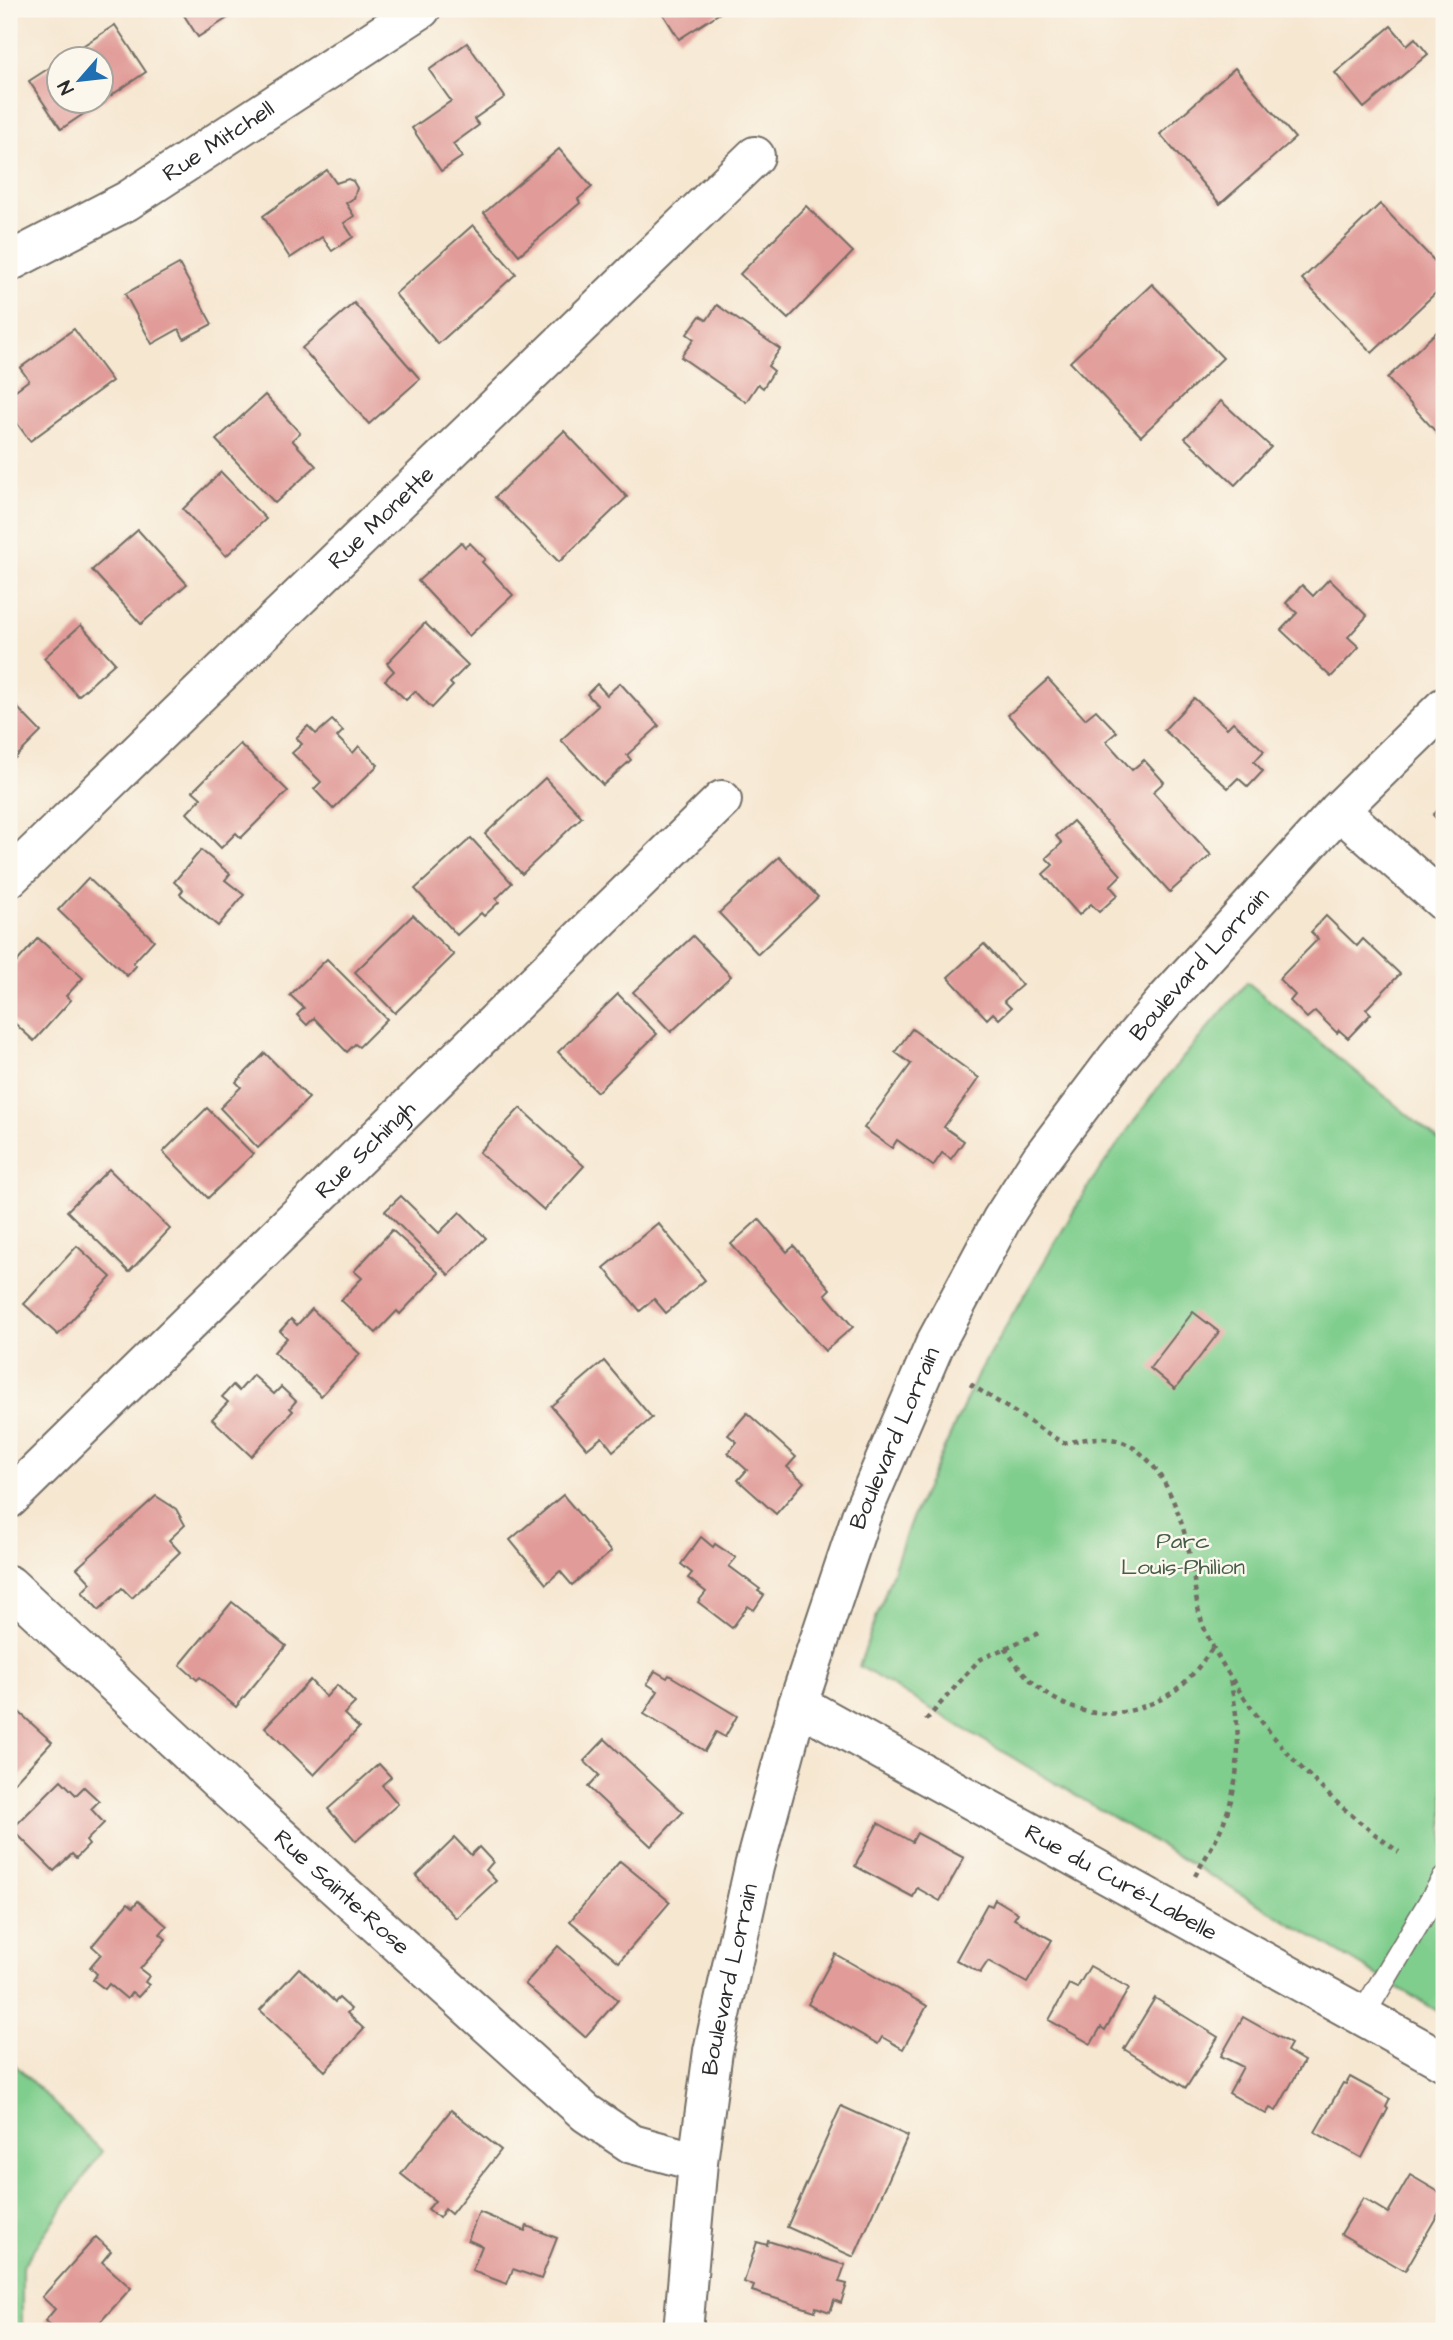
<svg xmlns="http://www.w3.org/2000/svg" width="1453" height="2340" viewBox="0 0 1453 2340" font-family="'Architects Daughter',sans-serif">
  <rect width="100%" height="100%" fill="#fbf7ec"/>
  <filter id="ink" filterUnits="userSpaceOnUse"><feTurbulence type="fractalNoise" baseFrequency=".0143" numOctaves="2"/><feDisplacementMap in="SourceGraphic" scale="14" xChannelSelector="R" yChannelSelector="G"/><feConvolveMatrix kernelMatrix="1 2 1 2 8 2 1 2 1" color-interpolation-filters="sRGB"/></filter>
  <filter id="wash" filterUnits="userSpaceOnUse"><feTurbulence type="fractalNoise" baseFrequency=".00686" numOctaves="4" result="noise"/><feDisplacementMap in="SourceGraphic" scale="28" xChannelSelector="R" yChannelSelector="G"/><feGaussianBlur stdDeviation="1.57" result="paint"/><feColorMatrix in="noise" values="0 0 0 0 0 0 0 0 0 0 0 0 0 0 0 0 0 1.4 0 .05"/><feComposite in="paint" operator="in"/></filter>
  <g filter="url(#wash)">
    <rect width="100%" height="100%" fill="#f6e7d1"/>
    <g fill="#7fce8d" stroke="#557c5c" stroke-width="2">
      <path d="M1247,982L1444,1145V2015L859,1666L910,1523L979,1372L1091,1182L1159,1086Z"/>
      <path d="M9,2059L102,2151L22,2267V2331H9Z"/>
    </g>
    <g id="blocks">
      <g fill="#e19c99">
        <path d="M180,9H235L237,12L198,37Z"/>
        <path d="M660,9H726L679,39Z"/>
        <path d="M115,25L146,72L61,129L29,81L60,61V102H102V60H61Z"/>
        <path d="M1391,26L1407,45L1415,38L1428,54L1364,108L1335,73Z"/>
        <path d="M467,43L505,97L474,119L479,125L453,144L462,157L441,171L412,128L451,101L429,70Z"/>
        <path d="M1235,68L1295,138L1220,204L1160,134Z"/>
        <path d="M559,149L592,187L578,199L580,203L519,255L484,213Z"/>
        <path d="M327,170L336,183L348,179L353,181L357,188L354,198L346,203L354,216L344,223L353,237L332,251L322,237L290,258L263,216Z"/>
        <path d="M1380,204L1444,271V285L1372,353L1302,279Z"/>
        <path d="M806,206L853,252L788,319L740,274Z"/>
        <path d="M473,225L516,274L438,344L395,294Z"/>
        <path d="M179,264L212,324L184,339L179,329L152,344L125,294Z"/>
        <path d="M1152,284L1223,358L1141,436L1070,362Z"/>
        <path d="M354,303L420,379L369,424L302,348Z"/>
        <path d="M717,305L780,349L768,366L774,371L763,388L758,384L746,402L681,357L694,339L687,334L700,316L707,320Z"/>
        <path d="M1444,325V441L1387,378Z"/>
        <path d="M74,329L112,381L30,441L9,412V395L29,380L20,368Z"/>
        <path d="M265,395L300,433L292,440L316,466L275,503L216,440Z"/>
        <path d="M1221,401L1271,447L1235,485L1185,438Z"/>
        <path d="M564,431L627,497L559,562L495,497Z"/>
        <path d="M221,472L266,519L226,556L183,509Z"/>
        <path d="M138,530L187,584L141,624L92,570Z"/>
        <path d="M461,542L465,547L470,543L485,559L482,562L513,595L469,636L418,581Z"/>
        <path d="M1329,579L1367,616L1348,637L1359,647L1331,677L1281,630L1297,613L1286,603L1302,585L1313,596Z"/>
        <path d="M425,623L468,665L450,683L453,686L432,708L415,691L406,700L385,680L394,671L387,663Z"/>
        <path d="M81,625L115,663L78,696L44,658Z"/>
        <path d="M1048,679L1085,719L1096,710L1117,732L1106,741L1132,770L1144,760L1164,782L1153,792L1211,855L1170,892L1008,715Z"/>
        <path d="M620,683L659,726L627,755L631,760L603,785L561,740L598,706L587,694L597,684L607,695Z"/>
        <path d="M1194,698L1227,728L1233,722L1264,751L1254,762L1263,771L1248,787L1238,778L1228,788L1164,730Z"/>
        <path d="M9,699L41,732L9,764Z"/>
        <path d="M332,720L343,731L337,737L353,753L359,746L378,765L333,809L314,789L321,782L292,753L302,744L296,738L308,726L316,734Z"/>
        <path d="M240,744L288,791L241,838L236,833L221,848L187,813L201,798L193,791Z"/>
        <path d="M545,778L582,817L522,874L485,834Z"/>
        <path d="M1444,804V826L1433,815Z"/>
        <path d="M1073,821L1121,875L1110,886L1118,895L1099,912L1091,904L1079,915L1043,874L1053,865L1046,858L1062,843L1056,836Z"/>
        <path d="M471,838L512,883L496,899L499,902L484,916L481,913L457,935L415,889Z"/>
        <path d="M201,850L230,874L225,880L244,895L218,926L180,894L183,890L174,882Z"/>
        <path d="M779,857L818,897L758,954L719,913Z"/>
        <path d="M88,878L154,940L133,963L136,966L127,976L58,910Z"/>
        <path d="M413,915L454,955L395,1013L355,972Z"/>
        <path d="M1326,916L1357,946L1363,939L1400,974L1366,1009L1371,1014L1348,1038L1339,1030L1337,1033L1315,1011L1307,1018L1290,1001L1295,995L1279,979L1318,939L1311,932Z"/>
        <path d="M693,936L731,976L671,1032L633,992Z"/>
        <path d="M38,938L83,978L66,996L71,1000L34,1041L9,1018V971Z"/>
        <path d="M984,944L1022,985L1004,1001L1011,1008L999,1019L993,1013L987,1019L948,977Z"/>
        <path d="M327,959L387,1019L359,1047L355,1044L347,1052L314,1018L307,1025L297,1015L304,1008L290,995Z"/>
        <path d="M618,994L657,1034L597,1092L558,1052Z"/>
        <path d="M912,1029L979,1078L944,1127L964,1141L951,1159L942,1153L933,1166L897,1140L892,1148L864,1128L911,1064L895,1052Z"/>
        <path d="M265,1053L309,1098L258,1148L220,1108L241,1087L236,1082Z"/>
        <path d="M207,1108L253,1154L208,1198L163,1152Z"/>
        <path d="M520,1108L584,1166L544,1210L479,1152Z"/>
        <path d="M109,1169L170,1229L129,1272L67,1211Z"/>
        <path d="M401,1196L439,1233L460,1212L486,1238L449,1275L385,1211Z"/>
        <path d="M759,1219L787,1252L794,1246L830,1289L825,1294L853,1327L825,1351L731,1244Z"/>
        <path d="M658,1223L705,1280L666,1313L654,1299L640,1311L604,1268Z"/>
        <path d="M392,1230L439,1273L400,1314L397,1311L376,1333L341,1300L362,1278L354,1271Z"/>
        <path d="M77,1246L111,1277L58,1335L24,1304Z"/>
        <path d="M312,1309L360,1354L321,1396L274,1352L287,1338L280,1331L291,1319L297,1325Z"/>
        <path d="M1193,1312L1219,1332L1175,1389L1150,1368Z"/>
        <path d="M604,1361L652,1418L613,1451L602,1437L587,1449L551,1406Z"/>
        <path d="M253,1375L274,1394L281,1387L296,1401L290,1408L293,1411L251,1456L212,1419L228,1402L222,1397L233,1385L239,1391Z"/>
        <path d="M747,1413L796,1457L787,1467L804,1482L776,1514L738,1480L747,1470L728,1453L737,1442L728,1435Z"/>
        <path d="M563,1495L611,1552L572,1585L560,1571L546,1584L510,1540Z"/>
        <path d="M156,1496L176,1509L185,1525L169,1540L180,1552L132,1598L122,1588L99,1610L82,1592L91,1583L77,1568Z"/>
        <path d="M701,1537L713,1547L715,1544L736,1558L729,1566L760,1589L758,1591L764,1595L754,1610L748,1606L732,1628L698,1602L706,1592L688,1578L692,1573L681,1564Z"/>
        <path d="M232,1602L286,1646L236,1707L200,1677L197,1680L180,1665Z"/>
        <path d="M655,1671L667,1678L669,1675L737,1716L725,1737L716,1732L705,1751L644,1714L658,1691L647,1684Z"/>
        <path d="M310,1680L326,1697L337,1685L355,1703L344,1714L359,1728L314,1775L265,1727Z"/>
        <path d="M9,1703L52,1742L12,1785L9,1782Z"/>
        <path d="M605,1739L683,1812L651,1846L588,1787L599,1775L584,1761Z"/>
        <path d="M379,1764L391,1777L382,1785L398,1804L356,1841L328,1809Z"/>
        <path d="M61,1780L76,1795L84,1787L99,1801L91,1809L104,1823L86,1841L89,1845L76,1858L72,1854L54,1871L12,1829Z"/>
        <path d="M878,1823L912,1842L917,1833L964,1858L940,1901L917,1888L913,1897L855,1866Z"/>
        <path d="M455,1838L471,1855L479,1847L493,1862L486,1870L496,1881L456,1918L416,1876Z"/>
        <path d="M620,1861L670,1902L619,1962L570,1921Z"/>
        <path d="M995,1899L1018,1913L1014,1919L1052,1940L1027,1983L988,1961L980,1973L956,1960L987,1904L992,1906Z"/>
        <path d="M138,1901L167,1926L160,1934L166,1939L140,1969L149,1976L145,1982L149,1985L138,1997L132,1992L127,1999L109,1984L105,1989L93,1980L97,1974L90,1967L101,1954L92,1946L128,1903L133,1907Z"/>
        <path d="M558,1946L618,2000L585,2037L525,1984Z"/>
        <path d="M835,1954L927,2006L903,2049L882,2037L878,2044L808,2004Z"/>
        <path d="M1090,1966L1129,1988L1105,2030L1101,2027L1091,2044L1049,2020L1069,1984L1077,1988Z"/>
        <path d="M299,1968L335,2002L339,1998L351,2009L347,2013L364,2029L325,2071L260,2010Z"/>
        <path d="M1155,1998L1218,2037L1186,2088L1124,2049Z"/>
        <path d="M1243,2017L1291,2044L1287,2051L1304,2061L1276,2111L1270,2108L1266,2114L1229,2093L1243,2067L1221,2056Z"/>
        <path d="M1350,2077L1390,2099L1386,2107L1388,2109L1362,2158L1315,2132L1343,2083L1346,2084Z"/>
        <path d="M841,2106L908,2136L854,2257L787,2227Z"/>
        <path d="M451,2110L501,2150L451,2214L445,2209L439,2218L428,2209L435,2201L401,2174Z"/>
        <path d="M1410,2175L1444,2195V2204L1405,2271L1341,2234L1363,2198L1388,2213Z"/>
        <path d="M479,2212L525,2231L527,2226L557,2238L541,2279L513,2269L507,2284L472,2271L482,2246L468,2240Z"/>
        <path d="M96,2237L111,2251L102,2262L131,2288L92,2331H76L70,2326L65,2331H56L45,2321L55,2309L42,2297Z"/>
        <path d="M768,2241L845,2265L839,2282L847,2284L841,2303L834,2300L830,2312L816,2307L815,2311L752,2291L754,2286L744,2282L757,2242L767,2245Z"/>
      </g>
    </g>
  </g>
  <g filter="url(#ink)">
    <use href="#blocks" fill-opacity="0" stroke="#726d65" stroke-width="2"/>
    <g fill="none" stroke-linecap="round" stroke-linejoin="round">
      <defs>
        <path id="lane" d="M1362,2016L1444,1879"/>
        <g id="street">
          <path id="s1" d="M9,262L127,201L421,9"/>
          <path d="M1339,810L1444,902"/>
          <path id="s2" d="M9,878L755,156"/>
          <path id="s3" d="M9,1499L722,800"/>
          <path id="s4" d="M9,1585L223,1785L586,2113L632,2144L698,2162"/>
          <path id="s5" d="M798,1704L1444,2061"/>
        </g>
        <g id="secondary">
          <path id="s6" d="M683,2331L698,2162L713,2051L754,1867L798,1704L861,1516L935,1344L1002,1219L1040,1160L1117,1058L1165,1001L1339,810L1444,707"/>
        </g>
      </defs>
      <use href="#lane" stroke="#726d65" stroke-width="26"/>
      <use href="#street" stroke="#726d65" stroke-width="42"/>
      <use href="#secondary" stroke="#726d65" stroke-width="42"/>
      <g stroke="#726d65" stroke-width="4.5" stroke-dasharray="5 5" stroke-linecap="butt">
        <path d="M970,1384L1063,1443C1078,1441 1095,1436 1111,1439C1161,1447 1183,1519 1191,1561C1195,1580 1195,1601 1201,1619C1207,1638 1219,1659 1230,1676C1273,1746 1333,1805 1399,1852"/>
        <path d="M1005,1648C1034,1694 1080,1726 1136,1709C1151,1704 1167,1698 1179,1687C1193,1676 1204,1660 1214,1646"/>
        <path d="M926,1720L979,1660L1041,1632"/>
        <path d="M1195,1876C1206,1856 1220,1835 1227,1813C1242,1770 1240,1724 1230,1680"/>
      </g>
      <use href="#lane" stroke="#fff" stroke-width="23"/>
      <use href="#street" stroke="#fff" stroke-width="38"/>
      <use href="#secondary" stroke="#fff" stroke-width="38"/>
    </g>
  </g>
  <g text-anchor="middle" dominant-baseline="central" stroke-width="5" stroke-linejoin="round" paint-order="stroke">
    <g font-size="23" fill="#2b2b2b" stroke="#fbf7ec">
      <text stroke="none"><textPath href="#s1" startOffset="242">Rue Mitchell</textPath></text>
      <text stroke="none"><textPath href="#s2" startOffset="518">Rue Monette</textPath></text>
      <text stroke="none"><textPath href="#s6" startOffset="1489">Boulevard Lorrain</textPath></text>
      <text stroke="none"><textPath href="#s3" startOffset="499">Rue Schingh</textPath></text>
      <text stroke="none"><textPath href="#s6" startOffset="922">Boulevard Lorrain</textPath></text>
      <text stroke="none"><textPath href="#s5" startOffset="369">Rue du Curé-Labelle</textPath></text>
      <text stroke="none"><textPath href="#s4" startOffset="453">Rue Sainte-Rose</textPath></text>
      <text stroke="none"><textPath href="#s6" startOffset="355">Boulevard Lorrain</textPath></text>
    </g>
    <g font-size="23" fill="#445c48" stroke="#fbf7ec">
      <text x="1183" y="1541">Parc<tspan x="1183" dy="26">Louis-Philion</tspan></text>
    </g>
  </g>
  <rect width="1453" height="2340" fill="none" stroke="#fbf7ec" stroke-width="35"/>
  <g transform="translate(80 80) rotate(242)"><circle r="33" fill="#fbf7ec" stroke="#a8a59f" stroke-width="2"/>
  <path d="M0-5L12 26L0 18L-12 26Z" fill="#1f6fb2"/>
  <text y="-10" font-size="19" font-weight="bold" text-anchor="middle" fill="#2b2b2b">N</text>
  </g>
</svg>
